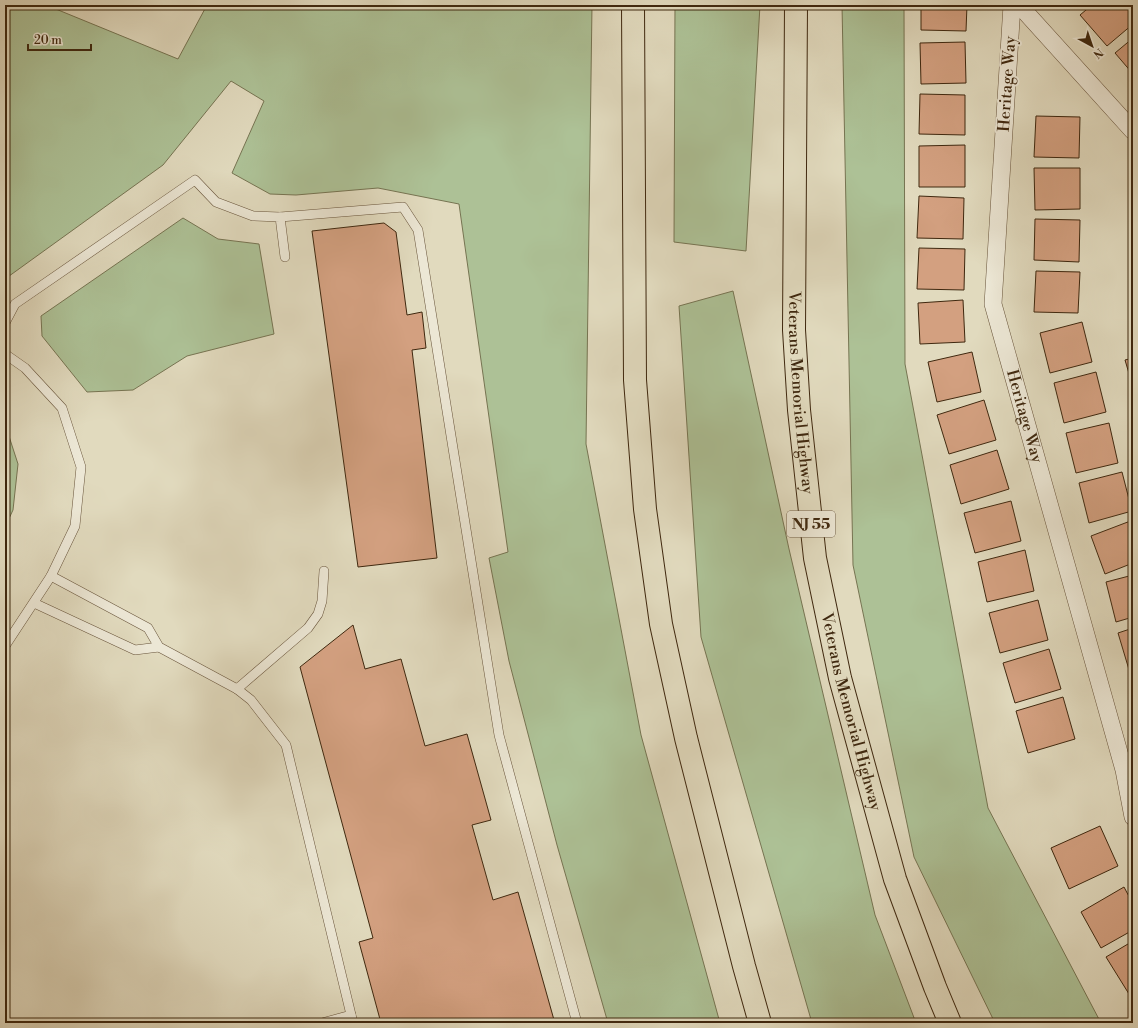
<svg xmlns="http://www.w3.org/2000/svg" width="1138" height="1028" viewBox="0 0 1138 1028" font-family="'Libre Bodoni',serif">
  <rect width="100%" height="100%" fill="#e1dabe"/>
  <filter id="stains"><feTurbulence type="fractalNoise" baseFrequency=".005" numOctaves="4"/><feColorMatrix values="0 0 0 0 .2 0 0 0 0 .09 0 0 0 0 .02 0 0 0 .5 -.17"/></filter>
  <radialGradient id="worn" r=".72"><stop offset=".6" stop-color="#630" stop-opacity="0"/><stop offset="1" stop-color="#630" stop-opacity=".3"/></radialGradient>
  <g fill="#adc196" stroke="#767452">
    <path d="M5,5H46L178,59L207,5H592L586,444L641,735L720,1023H608L557,845L509,661L489,558L508,552L459,204L378,188L296,195L270,194L232,173L264,101L231,81L163,165L5,279Z"/>
    <path d="M675,5H760L746,251L674,242Z"/>
    <path d="M842,5H904L905,364L988,808L1101,1023H995L914,857L853,565Z"/>
    <path d="M183,218L218,239L259,244L274,334L187,356L133,390L87,392L42,336L41,316Z"/>
    <path d="M733,291L789,549L875,915L916,1023H812L701,637L679,306Z"/>
    <path d="M5,424L18,464L13,510L5,527Z"/>
  </g>
  <g fill="#d3a080" stroke="#3f280f">
    <path d="M921,5H967L966,31L921,30Z"/>
    <path d="M1092,5H1131L1133,7V24L1107,46L1080,15Z"/>
    <path d="M1133,38V74L1115,53Z"/>
    <path d="M965,42L966,83L921,84L920,43Z"/>
    <path d="M920,94L965,95V135L919,134Z"/>
    <path d="M1036,116L1080,117L1079,158L1034,157Z"/>
    <path d="M965,145V187H919V146Z"/>
    <path d="M1034,168H1080V209L1035,210Z"/>
    <path d="M919,196L964,198L963,239L917,238Z"/>
    <path d="M1035,219L1080,220L1079,262L1034,260Z"/>
    <path d="M384,223L396,232L407,315L422,312L426,348L412,350L437,558L358,567L312,231Z"/>
    <path d="M1133,240V249L1129,242Z"/>
    <path d="M919,248L965,249L964,290L917,289Z"/>
    <path d="M1036,271L1080,272L1078,313L1034,312Z"/>
    <path d="M963,300L965,342L920,344L918,303Z"/>
    <path d="M1082,322L1092,362L1050,373L1040,333Z"/>
    <path d="M972,352L981,392L937,402L928,362Z"/>
    <path d="M1133,358V387L1125,360Z"/>
    <path d="M1096,372L1106,412L1064,423L1054,383Z"/>
    <path d="M984,400L996,440L949,454L937,415Z"/>
    <path d="M1109,423L1118,463L1076,473L1066,433Z"/>
    <path d="M997,450L1009,489L961,504L950,465Z"/>
    <path d="M1122,472L1132,511L1089,523L1079,483Z"/>
    <path d="M1011,501L1021,541L975,553L964,513Z"/>
    <path d="M1133,520V563L1105,574L1091,536Z"/>
    <path d="M1025,550L1034,591L987,602L978,562Z"/>
    <path d="M1133,575V617L1116,622L1106,582Z"/>
    <path d="M1038,600L1048,640L1000,653L989,613Z"/>
    <path d="M353,625L365,669L401,659L425,746L467,734L491,820L472,825L493,900L518,892L554,1020L544,1023H381L359,942L373,938L300,667Z"/>
    <path d="M1133,628V672L1130,673L1118,633Z"/>
    <path d="M1049,649L1061,689L1015,703L1003,663Z"/>
    <path d="M1063,697L1075,739L1028,753L1016,711Z"/>
    <path d="M1100,826L1118,866L1069,889L1051,848Z"/>
    <path d="M1124,887L1133,904V930L1101,948L1081,912Z"/>
    <path d="M1133,941V992L1129,994L1106,957Z"/>
  </g>
  <g fill="none" stroke-linecap="round" stroke-linejoin="round">
    <defs>
      <g id="service">
        <path d="M280,217L403,207L418,230L499,735L577,1023"/>
        <path d="M5,323L15,304L195,180L216,202L253,216L280,217L285,257"/>
        <path d="M5,354L25,368L62,408L81,467L75,526L51,576L5,646"/>
        <path d="M51,576L148,628L159,647L237,689L251,700L286,745L353,1023"/>
        <path d="M34,603L135,650L159,647"/>
        <path d="M237,689L308,628L318,614L322,601L324,571"/>
        <path d="M322,1023L351,1015"/>
      </g>
      <g id="minor">
        <path id="s1" d="M1012,5L993,304L1124,770L1133,817"/>
        <path d="M1019,5L1133,131"/>
      </g>
      <g id="motorway">
        <path d="M633,5L635,380L645,509L661,624L686,738L744,966L760,1023"/>
        <path id="s2" d="M796,5L794,330L799,410L815,558L840,678L895,879L935,987L950,1023"/>
      </g>
    </defs>
    <use href="#service" stroke="#68543b" stroke-width="10"/>
    <use href="#minor" stroke="#68543b" stroke-width="18"/>
    <use href="#motorway" stroke="#3f280f" stroke-width="24"/>
    <use href="#service" stroke="#ece7d5" stroke-width="9"/>
    <use href="#minor" stroke="#ece7d5" stroke-width="17"/>
    <use href="#motorway" stroke="#e1dabe" stroke-width="22"/>
  </g>
  <g text-anchor="middle" dominant-baseline="central" stroke-width="4" stroke-linejoin="round" paint-order="stroke">
    <rect fill="#ece7d5" stroke="#73614a" stroke-width="1" x="787" y="511" width="48" height="26" rx="3"/>
    <g font-size="15" font-weight="bold" fill="#3f280f">
      <text x="811" y="524">NJ 55</text>
    </g>
    <g font-size="16" fill="#3f280f" stroke="#ece7d5">
      <text transform="translate(1007 84) rotate(-86)">Heritage Way</text>
      <text stroke="none"><textPath href="#s2" startOffset="388">Veterans Memorial Highway</textPath></text>
      <text stroke="none"><textPath href="#s1" startOffset="416">Heritage Way</textPath></text>
      <text stroke="none"><textPath href="#s2" startOffset="712">Veterans Memorial Highway</textPath></text>
    </g>
  </g>
  <rect width="1138" height="1028" fill="none" stroke="#e1dabe" stroke-width="20"/>
  <rect x="6" y="6" width="1126" height="1016" fill="none" stroke="#3f280f" stroke-width="2"/>
  <rect x="10" y="10" width="1118" height="1008" fill="none" stroke="#3f280f"/>
  <g transform="translate(1092 46) rotate(140)" stroke="#ece7d5" stroke-width="3" paint-order="stroke">
  <path d="M0-3L7 15L0 10L-7 15Z" fill="#3f280f"/>
  <text y="-6" font-size="11" font-weight="bold" text-anchor="middle" fill="#3f280f">N</text>
  </g>
  <path d="M28 44v6h63v-6" fill="none" stroke="#3f280f" stroke-width="2"/>
  <text x="34" y="44" font-size="12" fill="#3f280f" stroke="#ece7d5" stroke-width="3" paint-order="stroke">20 m</text>
  <rect width="100%" height="100%" filter="url(#stains)"/>
  <rect width="100%" height="100%" fill="url(#worn)"/>
</svg>
